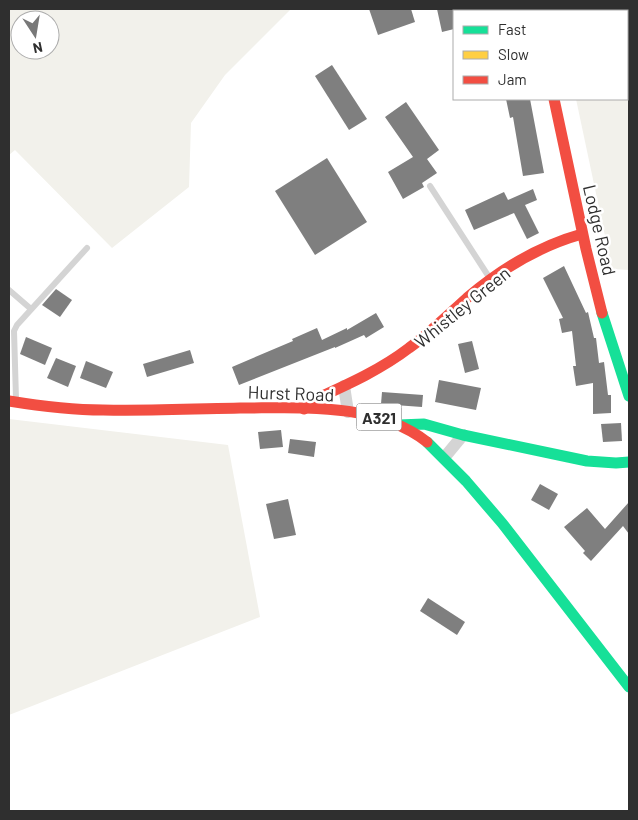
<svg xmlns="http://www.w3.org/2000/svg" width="638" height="820" viewBox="0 0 638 820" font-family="Barlow,sans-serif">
  <rect width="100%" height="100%" fill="#fff"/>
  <g fill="#f2f1eb" fill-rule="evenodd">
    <path d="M9,9H291L225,75L191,123L189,187L112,248L15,150L9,155ZM20,20H50V50H20Z"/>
    <path d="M557,9H629V270L612,269L576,99H627V11H557Z"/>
    <path d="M9,419L228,445L260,617L9,715Z"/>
  </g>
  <g fill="#7f7f7f">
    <path d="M369,9H411L415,22L378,35Z"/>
    <path d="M437,9H454V29L442,32Z"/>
    <path d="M332,65L367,119L349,130L315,76Z"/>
    <path d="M506,99H530L544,173L523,176L513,117L510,118Z"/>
    <path d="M406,102L439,150L427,159L437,173L422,183L424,187L403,199L388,172L413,157L385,117Z"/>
    <path d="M327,158L367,222L315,255L275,191Z"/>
    <path d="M533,189L537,200L525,205L539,233L527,239L514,213L474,230L465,210L504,192L508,200Z"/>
    <path d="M564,266L586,313L588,312L594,338H596L599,363L604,362L608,395H611V413L593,414V383L576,386L573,366H576L572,331L562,333L559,319L563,318L543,278Z"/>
    <path d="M56,289L72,300L60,317L42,305Z"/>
    <path d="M376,313L384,327L366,338L364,335L335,348V347L239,385L232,367L293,341L292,339L317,328L322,340L347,328V330Z"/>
    <path d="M26,337L52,348L45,365L20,354Z"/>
    <path d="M472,341L479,369L465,373L458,344Z"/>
    <path d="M190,350L194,363L147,377L143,364Z"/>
    <path d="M56,358L76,366L68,387L47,378Z"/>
    <path d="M86,361L113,372L106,388L80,378Z"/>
    <path d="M439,380L481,388L476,410L435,402Z"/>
    <path d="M382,392L423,395L422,407L381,404Z"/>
    <path d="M621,423L622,441L603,442L601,424Z"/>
    <path d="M281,430L283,447L260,449L258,432Z"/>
    <path d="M290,439L316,442L314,457L288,453Z"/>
    <path d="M540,484L558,494L549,510L531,500Z"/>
    <path d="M288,499L296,535L274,539L266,504Z"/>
    <path d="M629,502V534L623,526L591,561L583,553L585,551L564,527L587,508L605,529Z"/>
    <path d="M428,598L465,622L457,635L420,611Z"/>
  </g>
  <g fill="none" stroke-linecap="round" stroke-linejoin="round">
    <g stroke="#d4d4d4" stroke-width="6">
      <path d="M430,186L489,277"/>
      <path d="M9,290L31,309"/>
      <path d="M16,399L14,331L17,325L87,248"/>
    </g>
    <g stroke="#d4d4d4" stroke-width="12">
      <path d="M344,386L348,412"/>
      <path d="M444,458L463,435"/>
    </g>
    <g stroke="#16e098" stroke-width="11">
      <path d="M602,313L629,396"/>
      <path d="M399,425L424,424L463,435L587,461L616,463L629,462"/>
      <path d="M427,442L466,481L502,523L629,687"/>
    </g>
    <path stroke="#ffcf43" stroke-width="11" d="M539,9V11"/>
    <g stroke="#f24e42" stroke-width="11">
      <path d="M554,99L586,249L602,313"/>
      <path d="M9,401C40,406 72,410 103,410C149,411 195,409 240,408C302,408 376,402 427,442"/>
      <path d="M304,409L309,402C344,386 379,371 409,348C430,333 448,315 467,298C501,269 539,246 582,234"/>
    </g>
  </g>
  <g text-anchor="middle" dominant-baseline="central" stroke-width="5" stroke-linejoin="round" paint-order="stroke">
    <rect fill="#fff" stroke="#6d6d6d" stroke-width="1" x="356.5" y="403.5" width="45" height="27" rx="4"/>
    <g font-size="16" font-weight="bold" fill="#2f2f2f">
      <text x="379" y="417">A321</text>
    </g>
    <g font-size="18" fill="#2f2f2f" stroke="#fff">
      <text transform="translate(600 230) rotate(77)">Lodge Road</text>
      <text transform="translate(462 307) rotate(-39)">Whistley Green</text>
      <text transform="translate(291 393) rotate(2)">Hurst Road</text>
    </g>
  </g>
  <rect width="638" height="820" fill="none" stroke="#2f2f2f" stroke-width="20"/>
  <rect x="453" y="10" width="175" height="90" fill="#ffffff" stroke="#acacac"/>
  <rect x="463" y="26" width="25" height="8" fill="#16e098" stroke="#acacac"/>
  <text x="498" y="35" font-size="15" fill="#2f2f2f">Fast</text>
  <rect x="463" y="51" width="25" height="8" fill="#ffcf43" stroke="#acacac"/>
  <text x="498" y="60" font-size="15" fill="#2f2f2f">Slow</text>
  <rect x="463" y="76" width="25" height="8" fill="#f24e42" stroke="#acacac"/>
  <text x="498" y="85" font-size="15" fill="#2f2f2f">Jam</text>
  <g transform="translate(35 35) rotate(168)"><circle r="24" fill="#ffffff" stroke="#acacac"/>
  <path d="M0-4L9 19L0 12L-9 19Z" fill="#787878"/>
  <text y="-8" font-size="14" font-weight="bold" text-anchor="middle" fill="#2f2f2f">N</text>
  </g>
</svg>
